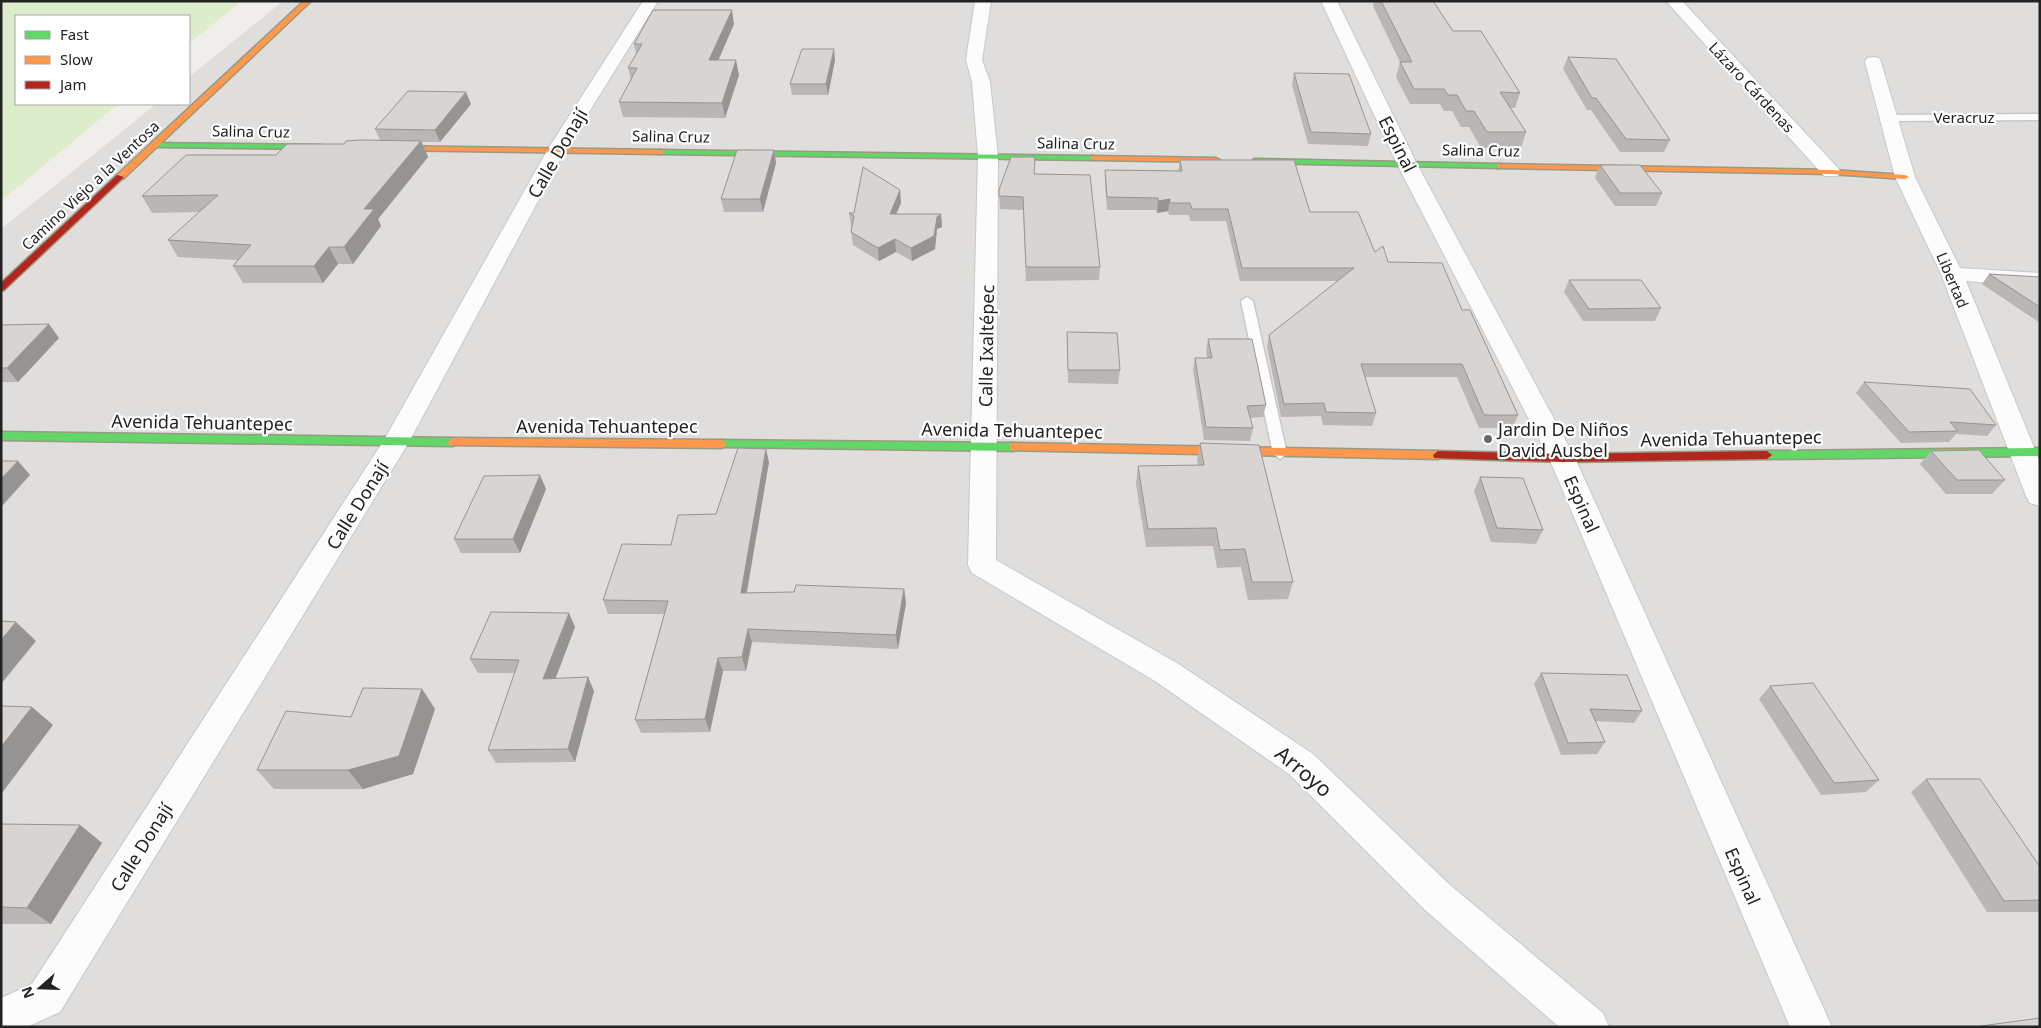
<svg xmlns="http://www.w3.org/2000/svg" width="2041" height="1028" viewBox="0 0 2041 1028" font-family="'Noto Sans',sans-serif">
  <rect width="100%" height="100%" fill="#f0eeeb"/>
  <path fill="#dfdedc" d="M283,1H2040V1027H1V229L156,104H189V77Z"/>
  <path fill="#ddeccb" d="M1,1H241L189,44V16H16V104H118L1,201Z"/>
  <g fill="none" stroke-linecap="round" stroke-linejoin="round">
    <defs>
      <g id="lane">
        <path d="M2040,114V120L1888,121L1883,118L1888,115Z"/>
        <path d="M1247,297L1253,301L1287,454L1280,459L1273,454L1241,301Z"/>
      </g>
      <g id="street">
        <path d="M643,1H658L566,149L409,442L60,1012L27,1027H1V998L32,984L384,440L548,149Z"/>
        <path d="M975,1H991L982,60L990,82L998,157L996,560L1177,663L1313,754L1450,885L1603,1013L1609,1027H1559L1424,909L1289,774L1155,681L972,573L968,565L978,157L972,82L966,60Z"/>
        <path d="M1321,1H1337L1417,164L1575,458L1832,1027H1790L1549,458L1397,164Z"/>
        <path d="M1666,1H1682L1838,168L1841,172L1838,176H1824Z"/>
        <path d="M1873,57L1879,58L1881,62L1915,177L1960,268L2040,273V287L1966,281L2040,462V506L2030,503L2026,496L1941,274L1895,177L1865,62L1867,58Z"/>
      </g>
      <g id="fast">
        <path d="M153,143L321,145L325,147L321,149L156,147H153Z"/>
        <path d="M658,150L1094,156L1098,158L1094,160L661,154H658Z"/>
        <path d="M1254,159L1500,164L1504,166L1500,168L1257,163L1253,161Z"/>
        <path d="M1,432L453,438L458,442L453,446L1,440Z"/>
        <path d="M722,440L1014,443L1019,447L1014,451L718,447L717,444L718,441Z"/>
        <path d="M2040,448V456L1767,459L1762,455L1767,451Z"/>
      </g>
      <g id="slow">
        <path d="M304,1H311L123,179H117V175Z"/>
        <path d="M384,146L661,150L665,152L661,154L387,150L383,148Z"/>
        <path d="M1091,156L1216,158L1220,160L1216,162L1094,160L1090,158Z"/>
        <path d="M1497,164L1831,170L1905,175L1909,177L1905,179L1831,174L1500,168H1497Z"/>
        <path d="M453,438L722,440L727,444L722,448L449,445L448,442Z"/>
        <path d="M1014,443L1438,451L1443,455L1438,459L1010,450L1009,447L1010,444Z"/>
      </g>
      <g id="jam">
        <path d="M117,175L124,177L4,290L1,291V283Z"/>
        <path d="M1438,451L1562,454L1767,451L1772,455L1767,459L1562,462L1434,458L1433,455Z"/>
      </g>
    </defs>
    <use href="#lane" stroke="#c9c8c7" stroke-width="3"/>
    <use href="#street" stroke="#c9c8c7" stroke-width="2"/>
    <use href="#fast" stroke="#999a82" stroke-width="3"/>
    <use href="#slow" stroke="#999a82" stroke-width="3"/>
    <use href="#jam" stroke="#999a82" stroke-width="3"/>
    <use href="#lane" fill="#fdfcfc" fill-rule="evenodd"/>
    <use href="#street" fill="#fdfcfc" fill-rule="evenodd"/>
    <use href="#fast" fill="#63d668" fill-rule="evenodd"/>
    <use href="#slow" fill="#ff974d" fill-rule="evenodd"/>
    <use href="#jam" fill="#b3261e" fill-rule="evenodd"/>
  </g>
  <g fill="#b9b6b5">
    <path d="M1374,1H1433L1453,31L1520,93L1515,108H1510L1526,132L1521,148H1481L1469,127H1461L1452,111H1444L1440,104H1410L1396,77L1400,62L1373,6Z"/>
    <path d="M734,24L718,60L739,75L725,118L623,117L619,102L631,80L628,68L636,54L634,44Z"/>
    <path d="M1568,57L1670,140L1664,152H1620L1591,110H1587L1563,69Z"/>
    <path d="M835,60L828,95H792L790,84Z"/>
    <path d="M1294,73L1371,134L1368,146L1308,144L1292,85Z"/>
    <path d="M471,104L440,142H422L428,157L378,219L381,226L353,264H338L323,283H243L233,266L237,260L178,257L168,240L200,212L152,213L142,196L276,155L344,144L380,140L375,129Z"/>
    <path d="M774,150L776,163L763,212H724L721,199Z"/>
    <path d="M1180,160L1310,212L1375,252L1388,262L1462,310L1518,415L1513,428H1479L1457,377H1365L1376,413L1372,426L1323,425L1321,416L1281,417L1267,347L1269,335L1338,281H1240L1226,221H1190L1189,215H1169L1168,211L1157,213L1156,210H1107L1105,183V170L1178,171Z"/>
    <path d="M1600,165L1662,193L1656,206H1615L1595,178Z"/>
    <path d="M1035,174L1100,267L1099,280L1026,281L1023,210L1000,209L999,190Z"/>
    <path d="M900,190L901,203L896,214H941L942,227L937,229L935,249L912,261L896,252L879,261L853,245L851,232L852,226H851L849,213H854Z"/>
    <path d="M1989,274L2040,277V323L1982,284Z"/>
    <path d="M1569,280L1661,308L1655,321H1583L1564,292Z"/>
    <path d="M1,325L59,338L18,382H1Z"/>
    <path d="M1067,332L1120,370L1118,384L1068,383Z"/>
    <path d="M1208,339L1266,405L1263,417L1250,418L1253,428L1250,441L1204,440L1193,370L1195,358H1207L1206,352Z"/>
    <path d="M1864,382L1996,425L1987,436L1956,434L1949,442L1901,443L1856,393Z"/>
    <path d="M1200,443L1293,582L1288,599L1248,600L1241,567L1217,568L1213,546L1146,547L1136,484L1138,466L1198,465L1197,461Z"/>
    <path d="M1931,451L2005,480L1992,494H1946L1920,464Z"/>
    <path d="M769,462L747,593L794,592L904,589L906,603L898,649L752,642L746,671H723L710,732L641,733L635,720L664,614H608L603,600L716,514Z"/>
    <path d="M1480,477L1543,530L1536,544L1491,542L1474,491Z"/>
    <path d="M546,489L520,553H461L454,539Z"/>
    <path d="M575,627L555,679L594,691L575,762L496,763L488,750L515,673H478L470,659Z"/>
    <path d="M1541,673L1642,711L1634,723L1596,721L1605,742L1597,754L1561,755L1534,684Z"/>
    <path d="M1770,686L1879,780L1866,792L1821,795L1759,699Z"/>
    <path d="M422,689L435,709L413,774L363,789H274L257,770L351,717Z"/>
    <path d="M1926,779L2040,867V912H1987L1911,792Z"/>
    <path d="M1,824L80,825L102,843L51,924H1Z"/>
  </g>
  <g fill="#969493">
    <path d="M732,10L734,24L712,75L709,60Z"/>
    <path d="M834,49L835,60L828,95L826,84Z"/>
    <path d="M736,60L739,75L725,118L722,103Z"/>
    <path d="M466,92L471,104L440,142L435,130Z"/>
    <path d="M421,141L428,157L378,219L381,226L353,264L344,247L364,209Z"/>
    <path d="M774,150L776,163L763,212L760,199Z"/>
    <path d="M900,190L901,203L891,226L890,214Z"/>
    <path d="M1170,199L1168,211L1157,213L1158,201Z"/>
    <path d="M941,214L942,227L937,229L935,249L912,261L911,248L937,217Z"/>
    <path d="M895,239L896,252L879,261L878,248Z"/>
    <path d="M329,247L338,264L323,283L314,266Z"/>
    <path d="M49,324L59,338L18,382L7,368Z"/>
    <path d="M766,449L769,462L744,607L741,593Z"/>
    <path d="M18,461L30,475L1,507V479Z"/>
    <path d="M540,475L546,489L520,553L513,539Z"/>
    <path d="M904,589L906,603L898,649L896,635Z"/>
    <path d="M569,613L575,627L550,693L543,679Z"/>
    <path d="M16,622L36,641L1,684V640Z"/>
    <path d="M748,629L752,642L746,671L742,657Z"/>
    <path d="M718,658L723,671L710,732L705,719Z"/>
    <path d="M588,677L594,691L575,762L568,749Z"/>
    <path d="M422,689L435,709L413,774L363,789L348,770Z"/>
    <path d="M32,707L53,725L2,793L1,747Z"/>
    <path d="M80,825L102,843L51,924L27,908Z"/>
  </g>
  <g fill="#d7d4d2" stroke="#969493">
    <path d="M1381,1H1433L1453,31H1481L1520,93L1500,92L1526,132H1487L1474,111H1466L1457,95H1448L1444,89H1414L1400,62H1412Z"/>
    <path d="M653,10H732L709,60H736L722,103L619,102L637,68H628L642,44H634Z"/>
    <path d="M802,49H834L826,84H790Z"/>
    <path d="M1568,57L1616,59L1670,140L1626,139L1596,98H1592Z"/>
    <path d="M1294,73L1349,74L1371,134L1311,132Z"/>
    <path d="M408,91L466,92L435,130L375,129Z"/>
    <path d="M361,140L421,141L364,209H374L344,247H329L314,266H233L251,245L168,240L218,195L142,196L186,155H276L287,144H344L346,141Z"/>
    <path d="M737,150H774L760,199H721Z"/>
    <path d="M1011,157H1035L1034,174L1090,175L1100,267H1026L1023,197L999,196V190Z"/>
    <path d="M1180,160H1294L1310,212H1358L1375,252L1383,246L1388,262L1442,263L1462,310H1470L1518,415H1484L1462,364H1361L1376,413L1326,412L1324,403L1284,404L1269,335L1354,268H1242L1228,209H1192L1190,203H1170V199L1158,201V198L1107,197L1105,170L1182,171Z"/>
    <path d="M1600,165H1640L1662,193H1620Z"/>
    <path d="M863,167L900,190L890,214H941L937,217L934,236L911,248L895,239L878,248L851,232L854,216L849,213H854Z"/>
    <path d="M1989,274L2040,277V307Z"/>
    <path d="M1569,280H1641L1661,308L1589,309Z"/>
    <path d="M49,324L7,368H1V325Z"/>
    <path d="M1067,332L1117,333L1120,370H1068Z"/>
    <path d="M1208,339H1252L1266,405L1247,406L1253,428L1206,427L1195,358H1212Z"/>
    <path d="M1864,382L1970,389L1996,425L1950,422L1958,431L1909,432Z"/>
    <path d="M1200,443L1259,445L1293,582H1252L1245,549L1220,550L1216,528L1148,529L1138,466L1204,465Z"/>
    <path d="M738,448L766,449L741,593L794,592L796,585L904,589L896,635L748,629L742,657L718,658L705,719L635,720L668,601L603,600L622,544L671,545L678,515L716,514Z"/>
    <path d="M1979,450L2005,480H1957L1931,451Z"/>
    <path d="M1,461H18L1,479Z"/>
    <path d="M540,475L513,539H454L484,476Z"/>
    <path d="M1480,477L1523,478L1543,530L1497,528Z"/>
    <path d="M491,612L569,613L543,679L588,677L568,749L488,750L519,660L470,659Z"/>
    <path d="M1,621L16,622L1,640Z"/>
    <path d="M1541,673L1627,675L1642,711L1590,709L1605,742L1568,743Z"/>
    <path d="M1813,683L1879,780L1834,783L1770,686Z"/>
    <path d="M363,688L422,689L399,756L348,770H257L286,711L351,717Z"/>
    <path d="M1,706L32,707L1,747Z"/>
    <path d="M1926,779H1980L2040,867V900L2004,901Z"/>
    <path d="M1,824L80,825L27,908L1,907Z"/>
    <path d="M2040,1018V1027H1981V1026Z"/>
  </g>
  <circle fill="#6a6968" stroke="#fff" stroke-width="2" cx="1488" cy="439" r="5"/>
  <g text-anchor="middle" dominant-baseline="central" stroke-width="4.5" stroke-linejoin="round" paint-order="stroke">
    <g font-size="15" fill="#222" stroke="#fff">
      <text transform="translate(1752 87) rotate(47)">Lázaro Cárdenas</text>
      <text x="1964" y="117">Veracruz</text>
      <text transform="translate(251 131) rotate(1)">Salina Cruz</text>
      <text transform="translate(671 136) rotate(1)">Salina Cruz</text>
      <text transform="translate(1076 143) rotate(1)">Salina Cruz</text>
      <text transform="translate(1481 150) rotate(1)">Salina Cruz</text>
      <text transform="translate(90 185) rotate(-43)">Camino Viejo a la Ventosa</text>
      <text transform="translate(1953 280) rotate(67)">Libertad</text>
    </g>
    <g font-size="18" fill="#222" stroke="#fff">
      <text transform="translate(1398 144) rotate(63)">Espinal</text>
      <text transform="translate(557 153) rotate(-60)">Calle Donají</text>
      <text transform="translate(986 346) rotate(-89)">Calle Ixaltépec</text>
      <text transform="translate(202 422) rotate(1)">Avenida Tehuantepec</text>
      <text x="607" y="426">Avenida Tehuantepec</text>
      <text transform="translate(1012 430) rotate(1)">Avenida Tehuantepec</text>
      <text transform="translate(1731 438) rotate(-1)">Avenida Tehuantepec</text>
      <text transform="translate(1582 504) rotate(66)">Espinal</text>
      <text transform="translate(357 505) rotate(-58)">Calle Donají</text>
      <text transform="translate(141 847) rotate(-58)">Calle Donají</text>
      <text transform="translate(1743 876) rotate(66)">Espinal</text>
    </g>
    <g font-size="18" fill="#222" stroke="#fff" text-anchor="start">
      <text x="1498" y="429">Jardin De Niños<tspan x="1498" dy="21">David Ausbel</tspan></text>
    </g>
    <g font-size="21" fill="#222" stroke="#fff">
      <text transform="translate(1304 771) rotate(40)">Arroyo</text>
    </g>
  </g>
  <rect width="2041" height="1028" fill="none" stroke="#222222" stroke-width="5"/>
  <rect x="15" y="15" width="175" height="90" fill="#ffffff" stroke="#a7a7a7"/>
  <rect x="25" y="31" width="25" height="8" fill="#63d668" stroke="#a7a7a7"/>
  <text x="60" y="40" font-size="15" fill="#222222">Fast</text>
  <rect x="25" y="56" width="25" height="8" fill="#ff974d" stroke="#a7a7a7"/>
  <text x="60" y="65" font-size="15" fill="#222222">Slow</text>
  <rect x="25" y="81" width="25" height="8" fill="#b3261e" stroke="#a7a7a7"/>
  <text x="60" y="90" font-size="15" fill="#222222">Jam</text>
  <g transform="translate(40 988) rotate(250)" stroke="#ffffff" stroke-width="4" paint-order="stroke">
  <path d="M0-4L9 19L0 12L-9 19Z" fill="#222222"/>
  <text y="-8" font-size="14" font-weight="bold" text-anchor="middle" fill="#222222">N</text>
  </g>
</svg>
